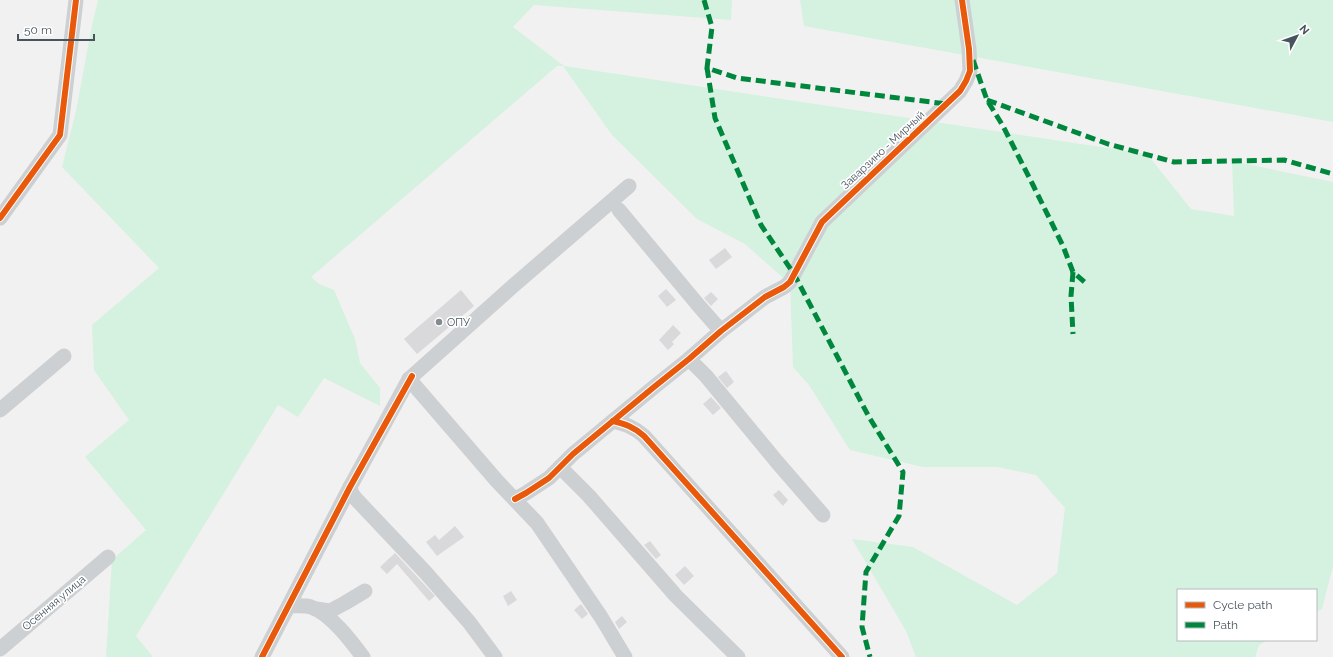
<svg xmlns="http://www.w3.org/2000/svg" width="1333" height="657" viewBox="0 0 1333 657" font-family="Raleway,sans-serif">
  <rect width="100%" height="100%" fill="#f2f1f1"/>
  <g fill="#d5f1df">
    <path d="M98,0H732L731,20L534,5L513,27L564,66L1147,154L1191,209L1234,216L1232,161L1333,182V566L1322,609L1316,612V590H1178V640H1268L1259,645L1255,657H916L906,631L852,539L913,547L1017,605L1057,573L1065,508L1036,475L997,467H923L850,450L809,385L793,367L790,284L745,244L697,219L612,135L563,66H557L311,277L319,284L334,290L355,339L360,363L380,388V406L324,378L298,417L278,405L136,636L153,657H106L112,560L146,530L85,457L129,420L94,370L92,325L159,268L62,167L76,111L92,25Z"/>
    <path d="M800,0H1333V122L804,26Z"/>
  </g>
  <g fill="#d9d9db">
    <path d="M725,248L732,257L716,269L709,260Z"/>
    <path d="M666,289L676,300L667,307L658,296Z"/>
    <path d="M461,290L474,306L417,354L404,339Z"/>
    <path d="M711,292L718,299L711,306L704,298Z"/>
    <path d="M673,325L681,333L672,342L674,344L668,350L659,340Z"/>
    <path d="M726,371L734,382L727,388L718,377Z"/>
    <path d="M711,397L721,408L713,415L703,404Z"/>
    <path d="M779,490L788,500L783,506L773,495Z"/>
    <path d="M455,526L464,537L437,556L426,542L435,535L439,540Z"/>
    <path d="M650,541L661,555L656,559L644,545Z"/>
    <path d="M395,553L435,596L429,601L397,564L387,574L380,567Z"/>
    <path d="M685,566L694,576L684,585L675,575Z"/>
    <path d="M511,591L517,600L508,606L503,596Z"/>
    <path d="M581,604L588,614L582,619L574,610Z"/>
    <path d="M622,616L627,622L619,629L615,622Z"/>
  </g>
  <g fill="none" stroke-linecap="round" stroke-linejoin="round">
    <g stroke="#cdd0d2" stroke-width="15">
      <path d="M619,210L699,306L721,331"/>
      <path d="M0,218L60,135L76,0"/>
      <path d="M689,359L706,376L777,462L823,515"/>
      <path d="M409,379L497,481L537,523L601,617L625,657"/>
      <path d="M0,410L64,356"/>
      <path d="M613,421C625,424 634,427 644,436L842,657"/>
      <path d="M560,467L589,496L676,596L738,657"/>
      <path d="M350,487L352,494L356,499L426,573L469,622L495,657"/>
      <path d="M515,499L526,493L549,478L573,454L654,387L689,359L721,331L765,297L784,287L790,282L822,222L960,91L966,81L970,71L969,49L962,0"/>
      <path d="M289,606C296,606 304,605 311,607C331,614 351,641 363,657"/>
      <path d="M316,609L330,611L345,603L365,591"/>
      <path d="M0,649L108,557"/>
      <path d="M262,657L350,487L409,379L513,286L629,186"/>
    </g>
    <g stroke="#00873e" stroke-width="5" stroke-dasharray="10 5" stroke-linecap="butt">
      <path d="M704,0L712,27L707,68L737,78L947,104"/>
      <path d="M973,60L987,100L1003,126L1033,185L1063,246L1073,272L1088,285"/>
      <path d="M707,68L715,118L761,225L794,274L869,417L903,472L899,516L866,572L862,627L870,657"/>
      <path d="M987,100L1108,144L1174,162L1284,160L1333,174"/>
      <path d="M1073,272L1071,296L1073,334"/>
    </g>
    <defs>
      <g id="cycleway">
        <path d="M0,218L60,135L76,0"/>
        <path d="M613,421C625,424 634,427 644,436L842,657"/>
        <path d="M515,499L526,493L549,478L573,454L654,387L689,359L721,331L765,297L784,287L790,282L822,222L960,91L966,81L970,71L969,49L962,0"/>
        <path d="M262,657L350,487L412,376"/>
      </g>
    </defs>
    <use href="#cycleway" stroke="#fff" stroke-width="8"/>
    <use href="#cycleway" stroke="#e8590c" stroke-width="6"/>
  </g>
  <circle fill="#838b91" stroke="#fff" stroke-width="1.5" cx="439" cy="322" r="4"/>
  <g text-anchor="middle" dominant-baseline="central" stroke-width="3.5" stroke-linejoin="round" paint-order="stroke">
    <g font-size="11" fill="#47545e" stroke="#fff">
      <text transform="translate(883 150) rotate(-43)">Заварзино - Мирный</text>
      <text transform="translate(54 603) rotate(-40)">Осенняя улица</text>
    </g>
    <g font-size="11" fill="#47545e" stroke="#fff" text-anchor="start">
      <text x="447" y="322">ОПУ</text>
    </g>
  </g>
  <rect x="1177" y="589" width="140" height="52" fill="#ffffff" stroke="#b5bbbf"/>
  <rect x="1185" y="602" width="20" height="6" fill="#e8590c" stroke="#b5bbbf"/>
  <text x="1213" y="609" font-size="12" fill="#47545e">Cycle path</text>
  <rect x="1185" y="622" width="20" height="6" fill="#00873e" stroke="#b5bbbf"/>
  <text x="1213" y="629" font-size="12" fill="#47545e">Path</text>
  <g transform="translate(1297 36) rotate(49)" stroke="#ffffff" stroke-width="3" paint-order="stroke">
  <path d="M0-3L7 15L0 10L-7 15Z" fill="#47545e"/>
  <text y="-6" font-size="11" font-weight="bold" text-anchor="middle" fill="#47545e">N</text>
  </g>
  <path d="M18 34v6h76v-6" fill="none" stroke="#47545e" stroke-width="2"/>
  <text x="24" y="34" font-size="12" fill="#47545e" stroke="#ffffff" stroke-width="3" paint-order="stroke">50 m</text>
</svg>
